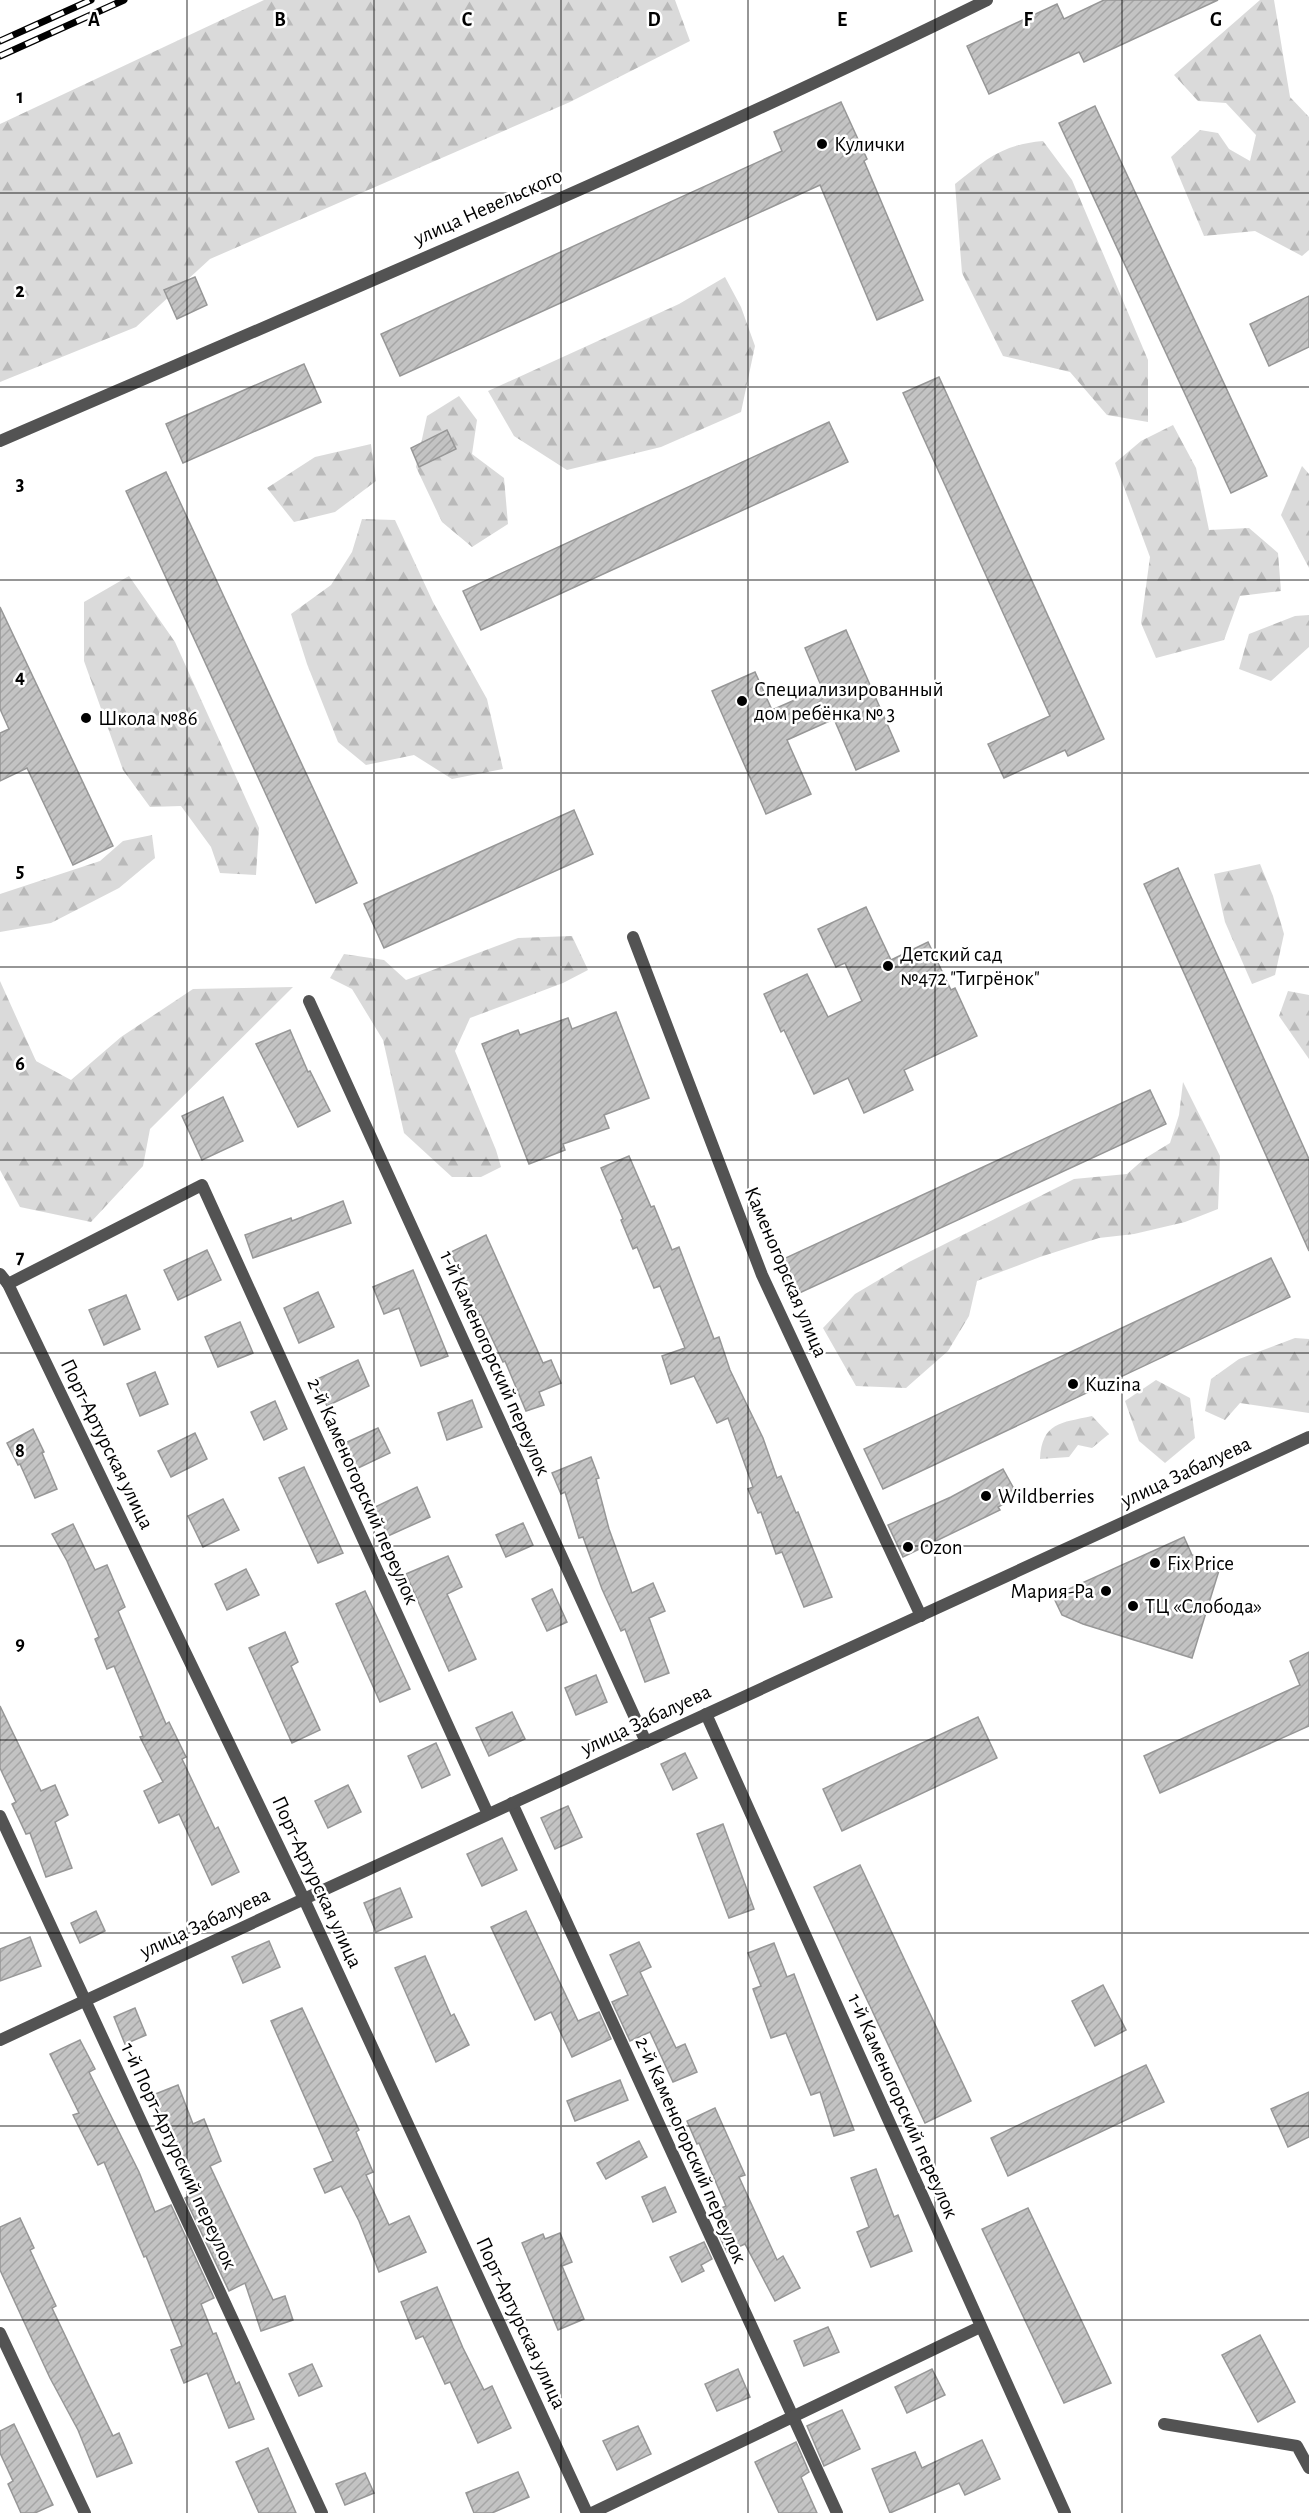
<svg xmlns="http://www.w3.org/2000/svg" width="1309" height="2513" viewBox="0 0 1309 2513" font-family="'Alegreya Sans',sans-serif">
  <defs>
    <pattern id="forest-firs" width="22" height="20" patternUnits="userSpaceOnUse" patternTransform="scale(1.5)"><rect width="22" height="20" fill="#dadada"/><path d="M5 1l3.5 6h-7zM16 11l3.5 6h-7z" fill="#b9b9b9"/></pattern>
    <pattern id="building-hatch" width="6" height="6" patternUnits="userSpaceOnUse" patternTransform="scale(1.5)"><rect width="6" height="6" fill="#c3c3c3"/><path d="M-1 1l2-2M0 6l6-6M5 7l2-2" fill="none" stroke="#a6a6a6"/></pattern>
  </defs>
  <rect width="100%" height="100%" fill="#fff"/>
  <g fill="url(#forest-firs)">
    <path d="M264,0H675L690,41L570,102L210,259L136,327L0,382V124Z"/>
    <path d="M1260,0H1274L1290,97L1309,117V250L1302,256L1255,231L1204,236L1171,157L1200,130L1218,133L1229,149L1250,161L1256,135L1226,103L1198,101L1174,75Z"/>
    <path d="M1043,141L1072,180L1148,360V422L1107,415L1070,372L1003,356L962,273L955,184C987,159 1001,145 1043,141Z"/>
    <path d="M725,277L741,307L755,346L741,412L661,447L567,470L514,436L488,391L679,304Z"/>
    <path d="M459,396L477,420L472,454L504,478L508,524L472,547L442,522L416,467L427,416Z"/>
    <path d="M1173,425L1196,468L1209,530L1249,528L1278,553L1281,591L1240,596L1224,640L1156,658L1141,623L1150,557L1115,463L1141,441Z"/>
    <path d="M371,444L376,481L335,512L294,522L267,488L315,457Z"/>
    <path d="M1302,466L1309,474V568L1281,515Z"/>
    <path d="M362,519L395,520L433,602L487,699L503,769L452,779L414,755L366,765L338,742L307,664L291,614L331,585L352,552Z"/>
    <path d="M129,576L175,642L259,828L256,875L220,873L211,847L181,806L150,807L123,770L84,661V602Z"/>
    <path d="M1309,615V647L1271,681L1239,669L1249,634L1295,616Z"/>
    <path d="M152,835L155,858L119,888L51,923L0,932V894L100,861L123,841Z"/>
    <path d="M1260,864L1273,896L1284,934L1275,975L1252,984L1225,922L1214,874Z"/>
    <path d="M572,936L588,970L563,983L470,1018L455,1051L496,1150L501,1167L481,1177H452L404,1133L383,1040L352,989L330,978L344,954L384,960L406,980L518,938Z"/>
    <path d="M0,981L36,1061L71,1080L121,1037L193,989L293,987L150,1129L143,1166L91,1222L20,1207L0,1170Z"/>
    <path d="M1288,991L1309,995V1059L1279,1016Z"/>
    <path d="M1183,1082L1220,1156L1218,1209L1185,1222L1134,1234L1099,1238L1040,1257L977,1281L969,1316L948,1351L906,1388L856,1386L823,1328L855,1294L909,1262L1074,1179L1127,1174L1144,1159L1170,1143L1179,1115Z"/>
    <path d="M1295,1338L1309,1339V1413L1240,1403L1225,1420L1205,1411L1211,1379L1239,1359Z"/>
    <path d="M1156,1380L1190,1398L1195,1438L1165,1463L1139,1441L1125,1401Z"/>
    <path d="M1092,1416L1109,1434L1092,1448L1078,1445L1069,1457L1040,1459C1042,1422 1061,1423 1092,1416Z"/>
  </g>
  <g fill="url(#building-hatch)" stroke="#979797" stroke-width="1.5">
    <path d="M1104,0H1218L1084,62L1079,52L989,94L967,46L1057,4L1064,19Z"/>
    <path d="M841,102L867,159L864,161L923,300L877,320L820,185L400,376L381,334L782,151L774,132Z"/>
    <path d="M1095,106L1267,476L1231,493L1059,123Z"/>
    <path d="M195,277L207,305L177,319L164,290Z"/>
    <path d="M1309,296V347L1269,366L1250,324Z"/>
    <path d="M304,364L321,402L183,463L166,424Z"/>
    <path d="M939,377L1104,739L1068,756L1065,750L1004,778L988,744L1050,716L903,393Z"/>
    <path d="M829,422L848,462L481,630L463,591Z"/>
    <path d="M447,430L456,449L419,467L411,448Z"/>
    <path d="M166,472L357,883L316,903L126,491Z"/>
    <path d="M0,607L113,846L73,865L27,768L0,781V733L9,729L0,709Z"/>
    <path d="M846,630L899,751L856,770L834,719L787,740L811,794L766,814L712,691L755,672L772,710L822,688L805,648Z"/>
    <path d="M574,810L593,854L384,948L364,904Z"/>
    <path d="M1178,868L1309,1159V1251L1144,884Z"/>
    <path d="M866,907L891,960L928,942L951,990L955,988L977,1036L904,1070L913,1090L864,1113L848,1078L814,1094L784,1030L781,1032L764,994L807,974L828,1017L862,1001L845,963L836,967L818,929Z"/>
    <path d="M616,1012L649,1098L604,1115L609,1128L563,1144L565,1150L529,1164L482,1044L518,1030L520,1035L568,1018L572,1029Z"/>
    <path d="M290,1030L308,1072L310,1071L330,1111L298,1127L256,1044Z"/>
    <path d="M1150,1090L1166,1124L795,1295L779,1261Z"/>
    <path d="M223,1097L243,1141L202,1160L182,1116Z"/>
    <path d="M629,1156L651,1207L654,1206L672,1250L679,1247L714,1339L719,1337L730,1370L763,1438L777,1478L781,1476L796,1513L798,1512L832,1597L804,1607L782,1552L776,1554L761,1512L758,1513L748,1489L753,1487L728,1418L717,1423L694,1376L671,1384L662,1356L685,1348L660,1286L654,1288L637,1247L633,1249L621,1220L623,1219L601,1168Z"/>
    <path d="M343,1201L351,1223L253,1258L245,1235L291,1218L292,1221Z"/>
    <path d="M486,1235L543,1363L551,1360L561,1383L539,1392L544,1405L526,1411L505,1361L503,1362L481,1315H479L451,1252Z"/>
    <path d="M207,1250L221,1280L178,1300L164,1270Z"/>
    <path d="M1271,1258L1290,1297L883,1489L864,1449Z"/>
    <path d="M413,1270L448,1356L421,1366L399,1308L384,1314L373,1287Z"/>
    <path d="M318,1292L334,1327L299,1343L284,1308Z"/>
    <path d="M126,1295L140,1329L104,1345L89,1310Z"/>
    <path d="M240,1322L253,1353L218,1367L205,1337Z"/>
    <path d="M358,1360L369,1386L327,1406L315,1380Z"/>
    <path d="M155,1372L168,1404L140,1416L127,1384Z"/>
    <path d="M472,1400L482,1427L447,1440L438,1413Z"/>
    <path d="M275,1401L287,1429L264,1440L251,1412Z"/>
    <path d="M378,1428L390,1453L354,1470L343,1444Z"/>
    <path d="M33,1429L44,1452L42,1453L57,1489L35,1498L20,1464L18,1465L7,1443Z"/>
    <path d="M195,1433L207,1459L171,1477L158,1451Z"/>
    <path d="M591,1457L599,1478L596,1479L609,1529L632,1593L653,1583L665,1611L649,1618L669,1673L645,1682L625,1629L621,1631L602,1589L583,1537L579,1538L565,1492L561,1494L552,1473Z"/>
    <path d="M304,1467L343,1553L318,1563L279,1478Z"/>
    <path d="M1003,1469L1018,1496L998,1507L1000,1510L903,1557L888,1525L951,1497Z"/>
    <path d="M417,1487L430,1517L388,1536L375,1507Z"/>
    <path d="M223,1499L239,1530L203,1547L188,1516Z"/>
    <path d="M523,1523L533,1545L506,1557L496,1535Z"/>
    <path d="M73,1524L95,1570L107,1565L125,1607L118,1611L166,1724L169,1722L186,1757L182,1759L215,1829L218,1827L239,1872L212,1885L179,1814L159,1823L144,1791L163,1782L140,1737L143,1736L114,1666L107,1669L95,1639L99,1637L67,1561L52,1534Z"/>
    <path d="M1184,1537L1192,1555L1221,1564L1192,1658L1083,1624L1062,1615L1053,1596Z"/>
    <path d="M448,1556L462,1587L447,1594L476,1659L449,1671L406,1574Z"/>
    <path d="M246,1569L259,1595L227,1610L215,1584Z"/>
    <path d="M552,1589L567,1622L547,1631L532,1599Z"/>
    <path d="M365,1591L410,1689L380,1702L336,1604Z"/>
    <path d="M285,1632L298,1662L291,1666L320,1730L292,1743L249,1648Z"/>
    <path d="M1309,1652V1726L1160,1793L1144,1756L1300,1685L1290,1661Z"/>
    <path d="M596,1675L607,1702L576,1715L565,1688Z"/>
    <path d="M0,1706L41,1791L55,1785L68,1815L55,1822L72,1868L46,1877L30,1833L26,1834L12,1804L16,1802L0,1768Z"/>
    <path d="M512,1712L525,1739L489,1756L476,1728Z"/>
    <path d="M978,1717L997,1758L842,1831L823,1789Z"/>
    <path d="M436,1743L450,1775L422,1788L408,1756Z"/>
    <path d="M685,1753L697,1778L673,1790L661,1764Z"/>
    <path d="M348,1785L361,1812L328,1828L315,1801Z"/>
    <path d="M568,1806L582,1837L555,1849L541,1818Z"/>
    <path d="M723,1824L754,1909L729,1918L697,1834Z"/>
    <path d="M502,1838L517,1870L482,1886L467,1854Z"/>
    <path d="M860,1865L971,2101L925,2123L814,1887Z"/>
    <path d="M400,1888L412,1917L376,1932L364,1903Z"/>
    <path d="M96,1911L105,1931L80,1943L71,1923Z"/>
    <path d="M526,1911L578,2021L599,2012L611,2039L572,2057L551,2012L535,2020L491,1927Z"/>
    <path d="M30,1937L41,1966L0,1981V1949Z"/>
    <path d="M269,1941L280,1967L243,1983L232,1957Z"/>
    <path d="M639,1942L651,1967L640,1972L676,2048L685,2044L697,2072L673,2082L650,2032L630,2041L612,2002L628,1995L610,1955Z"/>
    <path d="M774,1943L787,1977L794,1974L854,2130L834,2136L820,2092L811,2095L786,2033L771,2038L753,1989L761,1986L748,1953Z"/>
    <path d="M425,1956L451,2016L454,2014L469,2045L436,2062L395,1968Z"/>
    <path d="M1103,1985L1126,2030L1095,2046L1072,2001Z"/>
    <path d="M135,2008L146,2035L125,2044L114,2017Z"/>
    <path d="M302,2008L359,2130L356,2132L373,2172L366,2175L389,2225L409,2216L426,2252L379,2272L359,2221L341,2186L325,2193L314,2169L333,2161L271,2021Z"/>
    <path d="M80,2040L95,2069L89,2072L139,2172L155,2212L171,2205L214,2298L201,2304L213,2334L216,2333L236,2384L239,2382L254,2419L229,2428L207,2373L184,2383L171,2350L182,2346L146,2256L144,2257L104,2162L98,2165L73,2115L79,2113L50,2054Z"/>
    <path d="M1146,2065L1164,2102L1008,2176L991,2138Z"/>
    <path d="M620,2080L628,2100L575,2121L567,2101Z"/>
    <path d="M178,2085L193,2124L204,2119L221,2161L210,2166L273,2300L285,2296L293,2320L261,2331L245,2283L229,2291L185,2198L193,2194L153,2095Z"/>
    <path d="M1309,2092V2137L1288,2147L1271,2109Z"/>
    <path d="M715,2108L745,2175L739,2177L777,2260L783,2256L800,2288L775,2301L745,2244L727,2252L719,2235L722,2234L712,2212L726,2206L699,2143L697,2144L687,2121Z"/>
    <path d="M639,2141L647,2157L606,2179L597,2163Z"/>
    <path d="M876,2169L894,2217L898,2215L912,2251L871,2267L857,2232L869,2227L851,2178Z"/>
    <path d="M665,2187L676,2212L653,2222L642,2197Z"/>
    <path d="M1028,2208L1111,2383L1064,2403L982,2229Z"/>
    <path d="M20,2218L34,2248L30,2250L56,2306L52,2308L113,2436L119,2433L132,2463L97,2477L78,2430L50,2378L0,2270V2227Z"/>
    <path d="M560,2233L572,2262L562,2266L584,2319L558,2330L522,2243L543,2234L545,2239Z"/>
    <path d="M704,2242L712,2259L701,2265L704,2271L682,2282L670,2257Z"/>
    <path d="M437,2287L463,2348L484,2390L492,2386L511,2428L478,2443L450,2382L445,2384L423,2336L416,2339L401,2302Z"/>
    <path d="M828,2327L839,2352L804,2366L794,2341Z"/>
    <path d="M1260,2335L1295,2402L1258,2422L1222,2355Z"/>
    <path d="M312,2364L322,2386L299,2396L289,2374Z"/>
    <path d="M738,2369L750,2397L717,2411L705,2384Z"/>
    <path d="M932,2369L945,2395L907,2413L895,2387Z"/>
    <path d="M842,2410L860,2449L824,2466L807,2426Z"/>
    <path d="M14,2424L53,2505L35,2513H21L8,2484L13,2481L0,2453V2431Z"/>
    <path d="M638,2426L651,2454L617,2470L603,2441Z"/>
    <path d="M982,2440L1000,2479L965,2495L959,2483L890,2513L872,2469L915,2452L922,2468Z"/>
    <path d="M796,2442L809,2472L801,2477L817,2513H779L755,2462Z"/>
    <path d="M268,2448L296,2513H259L236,2462Z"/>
    <path d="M518,2472L529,2497L492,2513H474L466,2493Z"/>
    <path d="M365,2473L374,2493L345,2505L336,2484Z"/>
  </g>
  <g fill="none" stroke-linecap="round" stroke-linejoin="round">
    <g stroke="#535353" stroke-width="12">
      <path d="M0,441C331,298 664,159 987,0"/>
      <path d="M633,937L762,1275L921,1616"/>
      <path d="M309,1001L646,1742"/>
      <path d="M8,1284L202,1185L488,1814"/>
      <path d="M706,1714L1065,2513"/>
      <path d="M512,1803L837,2513"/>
      <path d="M0,1816L322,2513"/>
      <path d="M0,2040L304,1899L587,2513"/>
      <path d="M0,2333L85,2513"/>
      <path d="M1164,2424L1297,2446L1309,2468"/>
      <path d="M592,2513L980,2327"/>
    </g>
    <path stroke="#535353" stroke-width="12" d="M0,1274L8,1284L304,1899L1309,1437"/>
    <defs>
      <g id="rail">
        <path d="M0,41L91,0"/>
        <path d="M0,56L124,0"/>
      </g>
    </defs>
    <use href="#rail" stroke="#000" stroke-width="7"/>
    <use href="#rail" stroke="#fff" stroke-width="4.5" stroke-dasharray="14" stroke-linecap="butt"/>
  </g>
  <path fill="none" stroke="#000" stroke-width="1.5" stroke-opacity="0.55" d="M187,0V2513M374,0V2513M561,0V2513M748,0V2513M935,0V2513M1122,0V2513M0,193H1309M0,387H1309M0,580H1309M0,773H1309M0,967H1309M0,1160H1309M0,1353H1309M0,1546H1309M0,1740H1309M0,1933H1309M0,2126H1309M0,2320H1309"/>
  <g fill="#000" stroke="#fff" stroke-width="2">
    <circle cx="822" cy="144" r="6"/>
    <circle cx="742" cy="701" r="6"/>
    <circle cx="86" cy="718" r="6"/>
    <circle cx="888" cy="966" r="6"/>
    <circle cx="1073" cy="1384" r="6"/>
    <circle cx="986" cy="1496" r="6"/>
    <circle cx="908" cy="1547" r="6"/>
    <circle cx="1155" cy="1563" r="6"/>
    <circle cx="1106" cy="1591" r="6"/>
    <circle cx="1133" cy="1606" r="6"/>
  </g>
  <g text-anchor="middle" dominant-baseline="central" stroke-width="5" stroke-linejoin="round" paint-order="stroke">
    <g font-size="21" fill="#000" stroke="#fff" text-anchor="start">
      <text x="834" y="144">Кулички</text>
      <text x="754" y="689">Специализированный<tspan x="754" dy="24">дом ребёнка № 3</tspan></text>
      <text x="98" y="718">Школа №86</text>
      <text x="900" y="954">Детский сад<tspan x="900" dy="24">№472 "Тигрёнок"</tspan></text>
      <text x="1085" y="1384">Kuzina</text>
      <text x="998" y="1496">Wildberries</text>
      <text x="920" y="1547">Ozon</text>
      <text x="1167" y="1563">Fix Price</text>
      <text x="1094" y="1591" text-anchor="end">Мария-Ра</text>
      <text x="1145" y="1606">ТЦ «Слобода»</text>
    </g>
    <g font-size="21" fill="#000" stroke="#fff">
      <text transform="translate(488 207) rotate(-24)">улица Невельского</text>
      <text transform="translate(786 1272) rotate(67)">Каменогорская улица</text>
      <text transform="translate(495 1363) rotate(66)">1-й Каменогорский переулок</text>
      <text transform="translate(107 1444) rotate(64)">Порт-Артурская улица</text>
      <text transform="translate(1186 1472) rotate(-25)">улица Забалуева</text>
      <text transform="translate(363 1491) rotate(66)">2-й Каменогорский переулок</text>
      <text transform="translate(646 1720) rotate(-25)">улица Забалуева</text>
      <text transform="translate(317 1882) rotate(65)">Порт-Артурская улица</text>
      <text transform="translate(205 1923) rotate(-25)">улица Забалуева</text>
      <text transform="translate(903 2106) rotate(66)">1-й Каменогорский переулок</text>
      <text transform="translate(691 2150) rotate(66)">2-й Каменогорский переулок</text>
      <text transform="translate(179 2156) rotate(65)">1-й Порт-Артурский переулок</text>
      <text transform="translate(521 2323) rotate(65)">Порт-Артурская улица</text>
    </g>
  </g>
  <g font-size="20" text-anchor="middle" font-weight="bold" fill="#000" stroke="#fff" stroke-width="5" stroke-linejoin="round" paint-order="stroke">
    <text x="94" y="26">A</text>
    <text x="280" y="26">B</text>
    <text x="467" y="26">C</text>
    <text x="654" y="26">D</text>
    <text x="842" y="26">E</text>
    <text x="1028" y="26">F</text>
    <text x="1216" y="26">G</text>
    <text x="20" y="103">1</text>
    <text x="20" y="297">2</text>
    <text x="20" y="490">3</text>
    <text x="20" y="683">4</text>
    <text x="20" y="877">5</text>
    <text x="20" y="1070">6</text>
    <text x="20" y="1263">7</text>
    <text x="20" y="1457">8</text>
    <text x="20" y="1650">9</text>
  </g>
</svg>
